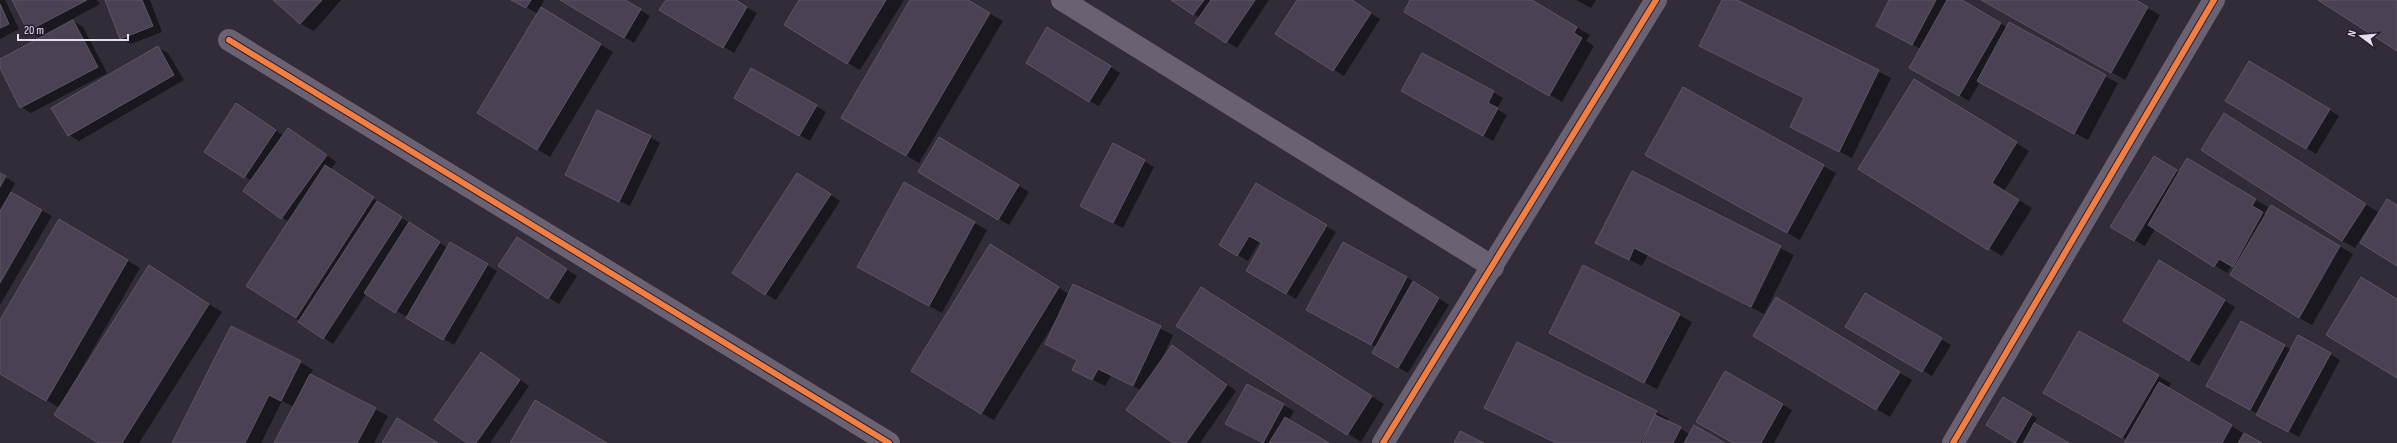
<svg xmlns="http://www.w3.org/2000/svg" width="2397" height="443" viewBox="0 0 2397 443" font-family="'Sofia Sans Condensed',sans-serif">
  <rect width="100%" height="100%" fill="#322c39"/>
  <g fill="#0007">
    <path d="M0,0H5L19,29L0,39Z"/>
    <path d="M13,0H97L100,4L39,37L29,31Z"/>
    <path d="M106,0H150L162,32L131,44L121,38Z"/>
    <path d="M274,0H341L314,31L301,24Z"/>
    <path d="M513,0H544L540,8L613,52L550,157L537,149L538,14Z"/>
    <path d="M562,0H624L650,16L634,43Z"/>
    <path d="M667,0H734L757,13L734,53L661,10Z"/>
    <path d="M801,0H904L860,70L848,63Z"/>
    <path d="M912,0H966L1003,21L919,163L842,118Z"/>
    <path d="M1173,0H1269L1237,48L1197,23L1200,18Z"/>
    <path d="M1298,0H1351L1380,19L1344,76L1276,33Z"/>
    <path d="M1412,0H1530L1590,35L1586,41L1594,46L1562,102L1405,11Z"/>
    <path d="M1576,0H1596L1591,8Z"/>
    <path d="M1723,0H1735L1891,78L1852,158L1791,127L1804,99L1701,46Z"/>
    <path d="M1890,0H1960L2007,27L2118,83L2088,140L1980,82L1969,101L1910,67L1921,49L1887,31Z"/>
    <path d="M1983,0H2133L2160,15L2125,80Z"/>
    <path d="M73,21L83,27L107,73L31,113L21,107L0,66V60Z"/>
    <path d="M1058,34L1120,73L1099,106L1089,101Z"/>
    <path d="M158,48L168,53L184,80L79,141L69,135Z"/>
    <path d="M2250,62L2339,116L2316,154L2227,100Z"/>
    <path d="M752,69L826,112L810,141L736,98Z"/>
    <path d="M1927,87L2029,151L2004,191L2032,208L2002,256L1859,169Z"/>
    <path d="M1493,92L1503,98L1497,109L1507,115L1493,141L1412,97Z"/>
    <path d="M246,110L284,136L299,135L336,162L331,169L419,230L448,248L451,243L497,271L454,345L367,293L333,344L248,285L289,222L245,191L252,181L206,151Z"/>
    <path d="M2225,114L2378,212L2355,248L2342,241Z"/>
    <path d="M650,137L660,143L630,206L577,181Z"/>
    <path d="M939,139L1029,192L1009,225L920,172Z"/>
    <path d="M2154,157L2179,172L2188,160L2268,207L2264,214L2267,215L2272,207L2353,254L2312,325L2299,318L2232,265L2227,273L2155,229L2145,246L2111,227Z"/>
    <path d="M1144,161L1154,167L1123,228L1091,212Z"/>
    <path d="M1660,162L1823,166L1836,173L1800,240Z"/>
    <path d="M1632,172L1794,255L1764,314L1648,255L1642,266L1609,250Z"/>
    <path d="M0,174L15,183L10,193L52,216L0,305Z"/>
    <path d="M808,180L840,201L776,300L766,294Z"/>
    <path d="M1256,184L1336,232L1296,299L1247,270L1263,243L1260,241L1248,261L1221,245Z"/>
    <path d="M59,220L140,268L68,392L70,393L162,274L222,312L139,443H100L60,408L0,373V322Z"/>
    <path d="M974,223L987,230L942,313L871,274Z"/>
    <path d="M1343,243L1417,283L1449,305L1408,373L1373,353L1376,347L1317,315Z"/>
    <path d="M527,244L577,276L559,304L499,266Z"/>
    <path d="M1003,253L1069,294L1074,285L1173,335L1162,359L1182,352L1236,391L1200,443H1175L1141,390L1111,376L1105,386L1087,377L1056,320L994,420L981,413Z"/>
    <path d="M2159,261L2235,307L2199,366L2189,360Z"/>
    <path d="M1865,294L1951,345L1932,376L1847,326Z"/>
    <path d="M1214,296L1384,404L1361,442L1178,326Z"/>
    <path d="M1789,306L1912,380L1890,417L1754,336Z"/>
    <path d="M1679,315L1692,322L1657,389L1563,340Z"/>
    <path d="M2242,322L2292,350L2330,354L2340,360L2299,437L2217,391Z"/>
    <path d="M481,353L529,386L490,443H468Z"/>
    <path d="M300,362L313,370L310,375L388,416L374,443H275L294,407L282,401L261,443H173Z"/>
    <path d="M1725,372L1792,410L1774,443H1735Z"/>
    <path d="M2158,376L2171,383L2168,389L2260,443H2125L2127,440L2045,393Z"/>
    <path d="M1248,386L1294,411L1289,420L1328,443H1261L1236,430Z"/>
    <path d="M2004,398L2037,418L2033,424L2067,443H2025L2030,429L2022,443H2018L1988,425Z"/>
    <path d="M1656,412L1669,419L1667,422L1690,434L1723,443H1556L1498,415Z"/>
  </g>
  <g fill="#4a4154" stroke="#5c5762">
    <path d="M12,0H87L28,31Z"/>
    <path d="M105,0H142L153,26L120,39Z"/>
    <path d="M273,0H322L300,24Z"/>
    <path d="M511,0H531L526,8Z"/>
    <path d="M560,0H625L641,9L624,38Z"/>
    <path d="M666,0H736L747,7L723,48L659,10Z"/>
    <path d="M799,0H886L847,64L784,25Z"/>
    <path d="M910,0H968L990,13L906,156L841,118Z"/>
    <path d="M1171,0H1204L1193,15Z"/>
    <path d="M1211,0H1255L1226,43L1195,23Z"/>
    <path d="M1297,0H1352L1371,13L1333,71L1275,34Z"/>
    <path d="M1410,0H1532L1577,27L1574,33L1582,38L1549,96L1404,12Z"/>
    <path d="M1722,0H1737L1879,70L1839,152L1790,127L1804,98L1699,46Z"/>
    <path d="M1889,0H1936L1912,45L1876,26Z"/>
    <path d="M1947,0H1962L2001,23L1959,96L1909,68Z"/>
    <path d="M1981,0H2136L2148,7L2111,73Z"/>
    <path d="M2318,0H2397V51Z"/>
    <path d="M0,4L9,24L0,28Z"/>
    <path d="M541,7L601,44L537,150L477,113Z"/>
    <path d="M73,20L98,67L20,108L0,68V59Z"/>
    <path d="M2009,22L2106,75L2074,134L1977,81Z"/>
    <path d="M1047,27L1111,66L1089,102L1026,63Z"/>
    <path d="M158,46L174,75L68,136L51,108Z"/>
    <path d="M1422,53L1494,91L1488,103L1498,108L1483,136L1401,91Z"/>
    <path d="M2249,61L2330,109L2306,149L2225,101Z"/>
    <path d="M751,68L817,105L799,136L734,98Z"/>
    <path d="M1914,79L2017,142L1992,183L2019,200L1988,250L1858,169Z"/>
    <path d="M1683,87L1824,165L1787,233L1645,155Z"/>
    <path d="M236,103L276,130L244,178L204,152Z"/>
    <path d="M597,110L651,136L619,202L565,175Z"/>
    <path d="M2224,113L2366,204L2342,241L2201,150Z"/>
    <path d="M288,128L327,155L281,219L243,191Z"/>
    <path d="M939,137L1019,185L998,220L918,172Z"/>
    <path d="M1113,143L1145,160L1113,223L1080,206Z"/>
    <path d="M2154,156L2177,170L2134,241L2110,227Z"/>
    <path d="M2187,158L2256,199L2252,206L2263,212L2233,267L2219,259L2214,267L2148,225Z"/>
    <path d="M325,165L374,197L296,318L246,286Z"/>
    <path d="M1632,171L1781,246L1751,307L1634,248L1629,260L1595,243Z"/>
    <path d="M0,173L6,176L0,187Z"/>
    <path d="M797,173L831,194L765,295L732,273Z"/>
    <path d="M904,182L975,222L929,306L857,267Z"/>
    <path d="M1256,183L1327,225L1286,294L1246,271L1262,243L1249,236L1237,256L1219,245Z"/>
    <path d="M11,192L42,210L0,283V211Z"/>
    <path d="M2387,199L2397,205V266L2360,243Z"/>
    <path d="M377,201L402,217L323,339L298,322Z"/>
    <path d="M2271,205L2340,246L2299,318L2230,275Z"/>
    <path d="M59,219L128,260L46,401L0,374V320Z"/>
    <path d="M409,222L440,242L395,313L364,293Z"/>
    <path d="M517,237L567,269L548,299L498,266Z"/>
    <path d="M450,242L488,264L443,340L406,318Z"/>
    <path d="M1343,242L1407,277L1371,345L1306,310Z"/>
    <path d="M990,244L1059,287L981,414L911,371Z"/>
    <path d="M2159,260L2225,300L2189,361L2123,321Z"/>
    <path d="M149,265L209,304L122,443H98L54,415Z"/>
    <path d="M1583,265L1680,314L1644,383L1549,333Z"/>
    <path d="M2361,277L2397,299V378L2326,335Z"/>
    <path d="M1413,281L1439,298L1398,368L1372,353Z"/>
    <path d="M1073,284L1161,326L1133,386L1098,369L1092,380L1072,370L1077,360L1045,344Z"/>
    <path d="M1201,287L1372,396L1347,435L1176,326Z"/>
    <path d="M1865,293L1942,338L1922,372L1845,327Z"/>
    <path d="M1776,297L1900,372L1876,410L1753,336Z"/>
    <path d="M2241,321L2285,345L2250,410L2206,386Z"/>
    <path d="M231,326L301,361L281,401L269,395L245,443H172Z"/>
    <path d="M2079,331L2159,375L2122,438L2043,393Z"/>
    <path d="M2298,335L2331,353L2288,432L2256,415Z"/>
    <path d="M1517,342L1657,411L1640,443H1556L1484,408Z"/>
    <path d="M1172,345L1227,385L1186,443H1173L1126,410Z"/>
    <path d="M481,352L520,380L476,443H467L434,420Z"/>
    <path d="M1725,371L1783,404L1761,443H1733L1696,422Z"/>
    <path d="M310,374L376,408L357,443H274Z"/>
    <path d="M2159,382L2232,425L2222,443H2124Z"/>
    <path d="M1247,384L1284,404L1263,443L1225,424Z"/>
    <path d="M2003,397L2032,414L2015,443L1986,425Z"/>
    <path d="M535,400L607,443H510Z"/>
    <path d="M1655,415L1681,427L1673,443H1642Z"/>
    <path d="M1285,417L1329,443H1269Z"/>
    <path d="M397,418L438,443H382Z"/>
    <path d="M2034,423L2069,443H2024Z"/>
    <path d="M1694,425L1725,443H1684Z"/>
    <path d="M1460,431L1484,443H1454Z"/>
    <path d="M2244,433L2262,443H2238Z"/>
  </g>
  <g fill="none" stroke-linecap="round" stroke-linejoin="round">
    <g stroke="#6a6273" stroke-width="22">
      <path d="M1062,0L1493,267"/>
      <path d="M229,40L889,443"/>
      <path d="M1383,443L1656,0"/>
      <path d="M1953,443L2214,0"/>
    </g>
    <defs>
      <g id="cycleway">
        <path d="M229,40L889,443"/>
        <path d="M1383,443L1656,0"/>
        <path d="M1953,443L2214,0"/>
      </g>
    </defs>
    <use href="#cycleway" stroke="#281e34" stroke-width="8"/>
    <use href="#cycleway" stroke="#f27e40" stroke-width="6"/>
  </g>
  <g transform="translate(2361 36) rotate(286)" stroke="#281e34" stroke-width="3" paint-order="stroke">
  <path d="M0-3L7 15L0 10L-7 15Z" fill="#e4deed"/>
  <text y="-6" font-size="11" font-weight="bold" text-anchor="middle" fill="#e4deed">N</text>
  </g>
  <path d="M18 34v6h110v-6" fill="none" stroke="#e4deed" stroke-width="2"/>
  <text x="24" y="34" font-size="12" fill="#e4deed" stroke="#281e34" stroke-width="3" paint-order="stroke">20 m</text>
</svg>
